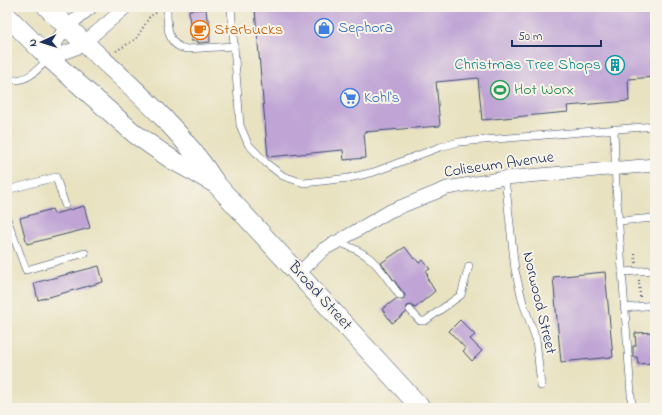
<svg xmlns="http://www.w3.org/2000/svg" width="662" height="415" viewBox="0 0 662 415" font-family="'Indie Flower',sans-serif">
  <rect width="100%" height="100%" fill="#f7f3e8"/>
  <filter id="ink" filterUnits="userSpaceOnUse"><feTurbulence type="fractalNoise" baseFrequency=".025" numOctaves="2"/><feDisplacementMap in="SourceGraphic" scale="8" xChannelSelector="R" yChannelSelector="G"/><feConvolveMatrix kernelMatrix="1 2 1 2 8 2 1 2 1" color-interpolation-filters="sRGB"/></filter>
  <filter id="wash" filterUnits="userSpaceOnUse"><feTurbulence type="fractalNoise" baseFrequency=".012" numOctaves="4" result="noise"/><feDisplacementMap in="SourceGraphic" scale="16" xChannelSelector="R" yChannelSelector="G"/><feGaussianBlur stdDeviation="0.9" result="paint"/><feColorMatrix in="noise" values="0 0 0 0 0 0 0 0 0 0 0 0 0 0 0 0 0 1.4 0 .05"/><feComposite in="paint" operator="in"/></filter>
  <g filter="url(#wash)">
    <rect width="100%" height="100%" fill="#e8e2c1"/>
    <g id="blocks">
      <g fill="#bfa4d5">
        <path d="M287,7H655V77L628,79L629,101L567,106L568,112L482,120L478,78L436,82L440,126L364,132L366,158L344,160L343,150L268,157L255,10Z"/>
        <path d="M206,9L207,19H209L210,42L198,43V41H191L189,10Z"/>
        <path d="M84,206L90,228L27,244L20,218L52,209L54,214Z"/>
        <path d="M405,247L414,259L415,258L419,263L423,260L430,269L426,271L428,277L427,278L435,291L415,308L411,305L407,306L406,313L392,323L382,309L396,299L403,300L405,295L381,263Z"/>
        <path d="M99,266L103,282L38,300L34,283Z"/>
        <path d="M605,272L613,357L561,362L553,277Z"/>
        <path d="M460,320L475,335L470,339L482,351L472,361L463,351L466,349L449,331Z"/>
        <path d="M655,332V363L638,364L637,357H633V346H636L635,333Z"/>
      </g>
    </g>
  </g>
  <g filter="url(#ink)">
    <use href="#blocks" fill-opacity="0" stroke="#3a4a6d" stroke-width="1"/>
    <g fill="none" stroke-linecap="round" stroke-linejoin="round">
      <defs>
        <g id="service">
          <path d="M167,7C167,23 166,47 187,49L234,46"/>
          <path d="M231,7L240,125L248,144L266,163L283,176L304,183L349,178L374,172L440,147L459,142L655,126"/>
          <path d="M7,76L12,80C29,81 38,69 49,58"/>
          <path d="M614,129L616,186L632,408"/>
          <path d="M505,178L515,270L523,303L536,339L541,386"/>
          <path d="M7,190L56,177L65,205"/>
          <path d="M7,219L26,270L85,253"/>
          <path d="M618,221L655,218"/>
          <path d="M337,242C374,254 378,266 400,296"/>
          <path d="M622,272L655,270"/>
          <path d="M624,308L655,305"/>
          <path d="M410,310L420,321H425L461,295L469,266"/>
        </g>
        <g id="minor">
          <path d="M49,58L79,47L126,7"/>
          <path d="M49,58C58,32 70,24 91,7"/>
          <path d="M299,273L324,249L337,242L390,211L447,188L505,178L655,165"/>
        </g>
        <g id="secondary">
          <path d="M47,7C104,65 173,115 217,185L421,408"/>
          <path d="M7,16L49,58L135,134L171,159L216,184"/>
        </g>
      </defs>
      <use href="#service" stroke="#3a4a6d" stroke-width="8"/>
      <use href="#minor" stroke="#3a4a6d" stroke-width="14"/>
      <use href="#secondary" stroke="#3a4a6d" stroke-width="20"/>
      <g stroke="#3a4a6d" stroke-width="2" stroke-dasharray="1 3" stroke-linecap="butt">
        <path d="M116,51L136,39L150,16L158,12"/>
        <path d="M635,254L636,263"/>
        <path d="M639,280L640,297"/>
      </g>
      <use href="#service" stroke="#fff" stroke-width="7"/>
      <use href="#minor" stroke="#fff" stroke-width="13"/>
      <use href="#secondary" stroke="#fff" stroke-width="19"/>
    </g>
  </g>
  <defs>
    <symbol id="shop-ring" viewBox="-11 -11 22 22"><circle r="9.5" fill="#f7f3e8" stroke="#3f7fe0" stroke-width="1.5"/><path d="M-5-2.5h2.3a2.7 3.5 0 0 1 5.4 0H5L5.5 6h-11ZM-1.5-2.5h3a1.5 2.3 0 0 0-3 0Z" fill="#3f7fe0"/></symbol>
    <symbol id="cafe-ring" viewBox="-11 -11 22 22"><circle r="9.5" fill="#f7f3e8" stroke="#e8710a" stroke-width="1.5"/><path d="M-5.5-4.5H6V0H3Q3 3.5 0 3.5H-2.5Q-5.5 3.5-5.5 0ZM3-3.2v2h1.7v-2ZM-6 4.5H4V6H-6Z" fill="#e8710a"/></symbol>
    <symbol id="building-ring" viewBox="-11 -11 22 22"><circle r="9.5" fill="#f7f3e8" stroke="#0f9aa8" stroke-width="1.5"/><path d="M-4-6H4V6H1V3H-1V6H-4ZM-2.5-4.3h1.7v1.8h-1.7ZM.8-4.3h1.7v1.8H.8ZM-2.5-1h1.7V.8h-1.7ZM.8-1h1.7V.8H.8Z" fill="#0f9aa8"/></symbol>
    <symbol id="stadium-ring" viewBox="-11 -11 22 22"><circle r="9.5" fill="#f7f3e8" stroke="#2e9e5b" stroke-width="1.5"/><path d="M0-5a6.5 5 0 1 0 0 10a6.5 5 0 1 0 0-10ZM-3.5-1.8h7v3.6h-7Z" fill="#2e9e5b"/></symbol>
    <symbol id="supermarket-ring" viewBox="-11 -11 22 22"><circle r="9.5" fill="#f7f3e8" stroke="#3f7fe0" stroke-width="1.5"/><path d="M-6-5.5h2.5l.6 2H6L4.5 2H-2.5L-4.4-4H-6ZM-1.5 3.2a1.3 1.3 0 1 0 .1 0ZM3 3.2a1.3 1.3 0 1 0 .1 0Z" fill="#3f7fe0"/></symbol>
  </defs>
  <g fill-rule="evenodd">
    <use href="#shop-ring" x="313" y="17" width="22" height="22"/>
    <use href="#cafe-ring" x="189" y="19" width="22" height="22"/>
    <use href="#building-ring" x="604" y="54" width="22" height="22"/>
    <use href="#stadium-ring" x="489" y="79" width="22" height="22"/>
    <use href="#supermarket-ring" x="339" y="87" width="22" height="22"/>
  </g>
  <g text-anchor="middle" dominant-baseline="central" stroke-width="4" stroke-linejoin="round" paint-order="stroke">
    <g font-size="16" fill="#366cbe" stroke="#f7f3e8" text-anchor="start">
      <text x="338" y="28">Sephora</text>
      <text x="364" y="98">Kohl's</text>
    </g>
    <g font-size="16" fill="#c56008" stroke="#f7f3e8" text-anchor="start">
      <text x="214" y="30">Starbucks</text>
    </g>
    <g font-size="16" fill="#0d838f" stroke="#f7f3e8" text-anchor="end">
      <text x="601" y="65">Christmas Tree Shops</text>
    </g>
    <g font-size="16" fill="#27864d" stroke="#f7f3e8" text-anchor="start">
      <text x="514" y="90">Hot Worx</text>
    </g>
    <g font-size="16" fill="#1b2f5e" stroke="#f7f3e8">
      <text transform="translate(499 165) rotate(-8)">Coliseum Avenue</text>
      <text transform="translate(320 296) rotate(48)">Broad Street</text>
      <text transform="translate(539 303) rotate(77)">Norwood Street</text>
    </g>
  </g>
  <rect width="662" height="415" fill="none" stroke="#f7f3e8" stroke-width="24"/>
  <g transform="translate(42 42) rotate(266)" stroke="#f7f3e8" stroke-width="3" paint-order="stroke">
  <path d="M0-3L7 15L0 10L-7 15Z" fill="#1b2f5e"/>
  <text y="-6" font-size="11" font-weight="bold" text-anchor="middle" fill="#1b2f5e">N</text>
  </g>
  <path d="M512 40v6h89v-6" fill="none" stroke="#1b2f5e" stroke-width="2"/>
  <text x="518" y="40" font-size="12" fill="#1b2f5e" stroke="#f7f3e8" stroke-width="3" paint-order="stroke">50 m</text>
</svg>
